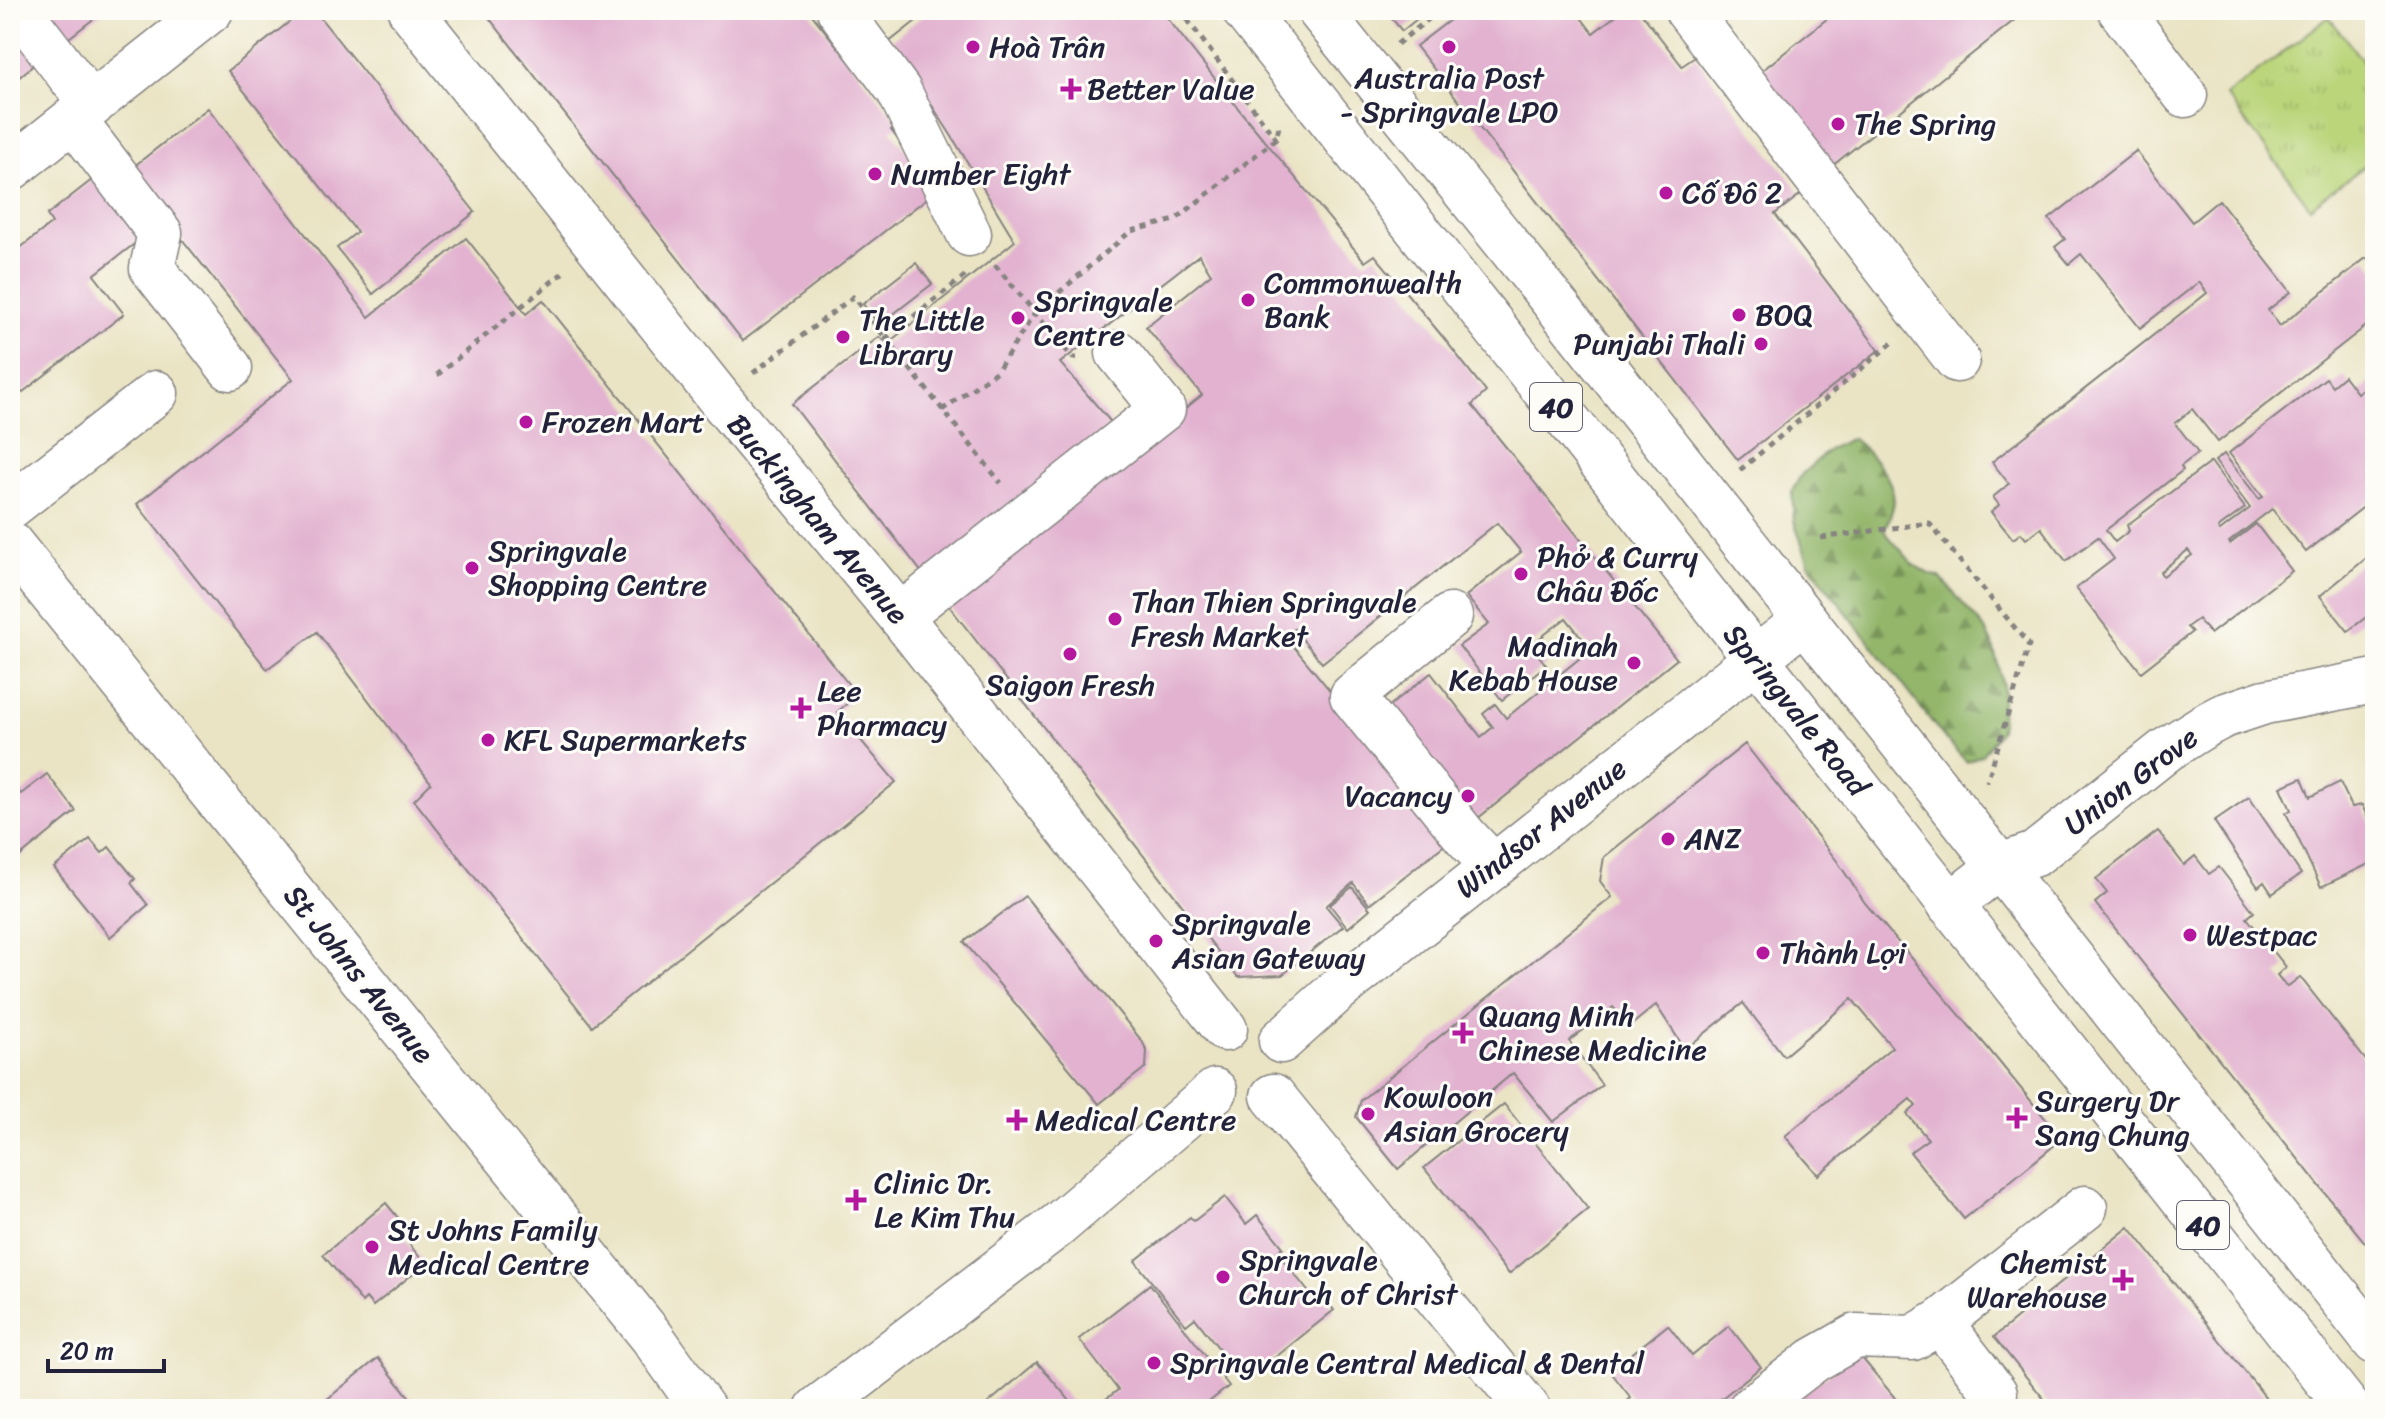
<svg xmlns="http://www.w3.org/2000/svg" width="2385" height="1419" viewBox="0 0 2385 1419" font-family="Sriracha,sans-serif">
  <defs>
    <pattern id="forest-firs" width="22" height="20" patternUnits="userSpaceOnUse" patternTransform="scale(2)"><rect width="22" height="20" fill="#93b66a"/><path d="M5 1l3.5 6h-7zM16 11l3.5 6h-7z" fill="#789458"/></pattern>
    <pattern id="park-tufts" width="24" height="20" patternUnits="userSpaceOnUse" patternTransform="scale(2)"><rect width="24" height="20" fill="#bad57a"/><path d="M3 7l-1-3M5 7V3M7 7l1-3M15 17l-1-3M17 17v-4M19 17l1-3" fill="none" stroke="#a0b76a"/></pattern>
  </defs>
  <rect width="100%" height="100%" fill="#fdfcf7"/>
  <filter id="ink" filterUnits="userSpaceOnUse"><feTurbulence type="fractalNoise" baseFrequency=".0125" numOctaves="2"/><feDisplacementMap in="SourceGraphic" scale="16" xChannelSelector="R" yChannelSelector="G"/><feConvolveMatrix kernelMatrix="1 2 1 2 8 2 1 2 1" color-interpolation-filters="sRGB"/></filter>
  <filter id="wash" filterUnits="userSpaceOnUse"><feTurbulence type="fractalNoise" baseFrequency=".006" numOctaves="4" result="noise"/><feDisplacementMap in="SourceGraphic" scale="32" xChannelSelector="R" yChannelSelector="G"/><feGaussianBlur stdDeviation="1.8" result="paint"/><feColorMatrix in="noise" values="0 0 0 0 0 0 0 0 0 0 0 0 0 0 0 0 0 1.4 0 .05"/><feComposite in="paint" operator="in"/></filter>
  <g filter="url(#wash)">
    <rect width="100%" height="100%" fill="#eae4c5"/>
    <path fill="url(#forest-firs)" stroke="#5a6c52" stroke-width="2" d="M1853,438C1870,454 1899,481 1893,507C1891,515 1887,523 1884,531L1913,564L1927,573L1940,577L1984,628L1993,645L2003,686L2000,731L1982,755L1967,762L1946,740L1809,564L1794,521L1792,491L1802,474L1831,448Z"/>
    <path fill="url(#park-tufts)" stroke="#6e7c5a" stroke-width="2" d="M2329,17L2370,71L2375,109V158L2310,207L2226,96Z"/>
    <g id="blocks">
      <g fill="#e2b2d0" fill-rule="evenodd">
        <path d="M41,10H105L65,41Z"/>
        <path d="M304,10H314L475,212L373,294L337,248L357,232L228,71Z"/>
        <path d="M483,10H808L900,125L891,130L907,152L930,196L743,341Z"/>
        <path d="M930,10H1161L1242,113L1365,262L1375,255L1442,336L1486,392L1472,405L1677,659L1467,827L1378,715L1431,673L1481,737L1493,727L1483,714L1495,704L1506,718L1591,649L1566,618L1531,645L1546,665L1502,700L1459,646L1489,624L1466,596L1521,552L1497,523L1322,663L1294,629L1285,636L1452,839L1369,904L1353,883L1326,906L1343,926L1282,975L1238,977L946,602L1202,395L1146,327L1211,274L1199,255L1060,363L1110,421L1112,441L933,587L792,404L879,337L888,343L1015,241L951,135L911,73L888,43Z"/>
        <path d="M1385,10H1428L1402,31Z"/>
        <path d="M1463,10H1575L1593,33L1623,10H1639L1682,66L1695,57L1801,194L1775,214L1879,350L1738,460L1416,46Z"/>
        <path d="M1838,10H2027L1827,170L1754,77Z"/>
        <path d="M10,29L37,62L10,85Z"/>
        <path d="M208,108L369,317L466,238L526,314L543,300L857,695L837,712L896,782L592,1026L414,800L431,783L317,632L267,669L137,504L293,379L128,171Z"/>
        <path d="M2136,151L2192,222L2219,200L2291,292L2268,310L2280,326L2366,258L2375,269V319L2218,442L2192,409L2175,423L2198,453L2181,466L2183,470L2106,530L2115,542L2129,531L2127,525L2211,462L2245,508L2218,528L2220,531L2250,508L2215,461L2224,454L2259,499L2263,497L2229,453L2326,378L2332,386L2344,376L2357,393L2375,379V498L2306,552L2272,509L2229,542L2230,544L2256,524L2292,571L2210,634L2198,619L2187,627L2192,632L2141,672L2076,588L2114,559L2098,537L2066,561L2041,528L2026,539L2021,533L2013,539L1991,512L1999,505L1993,497L2009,484L1992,462L2207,293L2199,282L2140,328L2081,254L2069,264L2055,247L2065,239L2049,219ZM2188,550L2192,555L2163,576L2160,572Z"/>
        <path d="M102,172L142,238L94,275L124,314L10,402V256L52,223L47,215Z"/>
        <path d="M916,263L932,284L879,325L863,304Z"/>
        <path d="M2375,551V623L2369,615L2348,631L2320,596Z"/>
        <path d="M1745,744L1837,861L1865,903L1987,1047L2062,1139L1964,1219L1910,1152L1928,1139L1907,1114L1916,1106L1910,1099L1818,1175L1785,1136L1892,1047L1852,999L1784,1056L1743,1003L1685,1049L1656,1005L1630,1026L1613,1007L1569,1041L1602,1085L1553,1122L1513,1073L1398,1169L1356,1117L1361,1100L1612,897L1600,881L1604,857Z"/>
        <path d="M47,774L76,811L13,862L10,858V781L21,794Z"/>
        <path d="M2302,778L2310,797L2340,782L2352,807L2362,805L2375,834V861L2321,887L2286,813L2291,810L2281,787Z"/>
        <path d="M2249,797L2301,874L2272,894L2264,882L2258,887L2214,821Z"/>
        <path d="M2158,831L2184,865L2195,856L2209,874L2219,867L2254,912L2247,918L2286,967L2277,975L2287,987L2300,977L2375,1072V1248L2367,1245L2345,1218L2095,903L2107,893L2096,879Z"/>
        <path d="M90,839L102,853L109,847L135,879L131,883L148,905L110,937L54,868Z"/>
        <path d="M1352,887L1370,909L1348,928L1330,905Z"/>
        <path d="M1025,896L1142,1041L1147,1051L1146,1067L1099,1104L964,942Z"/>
        <path d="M1504,1104L1588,1209L1509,1274L1424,1168Z"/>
        <path d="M1225,1197L1246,1224L1257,1215L1283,1247L1277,1252L1314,1299L1321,1294L1334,1310L1245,1382L1195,1318L1186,1325L1135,1261L1190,1217L1194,1221Z"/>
        <path d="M386,1203L412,1235L406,1240L425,1264L373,1306L366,1298L362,1302L323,1255Z"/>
        <path d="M2129,1227L2221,1342L2275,1409H2052L1994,1337Z"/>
        <path d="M1150,1284L1229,1386L1200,1409H1101L1098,1405L1118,1390L1079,1339Z"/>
        <path d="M1668,1325L1692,1356L1729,1326L1761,1367L1708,1409H1626L1623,1405L1631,1398L1610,1371Z"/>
        <path d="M1858,1353L1904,1409H1781Z"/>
        <path d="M378,1358L419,1409H315Z"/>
        <path d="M1037,1362L1077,1409H992L987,1404Z"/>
      </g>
    </g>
  </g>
  <g filter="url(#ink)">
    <use href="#blocks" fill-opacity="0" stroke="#868380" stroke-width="2"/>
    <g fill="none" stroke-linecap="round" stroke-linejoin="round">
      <defs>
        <g id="minor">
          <path d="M19,10L92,105"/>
          <path d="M410,10L720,399L900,616L1225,1029"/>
          <path d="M839,10L899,91L969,234"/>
          <path d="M1687,10L1957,360"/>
          <path d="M2120,10L2185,95"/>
          <path d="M73,119L160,233L152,268L230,368"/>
          <path d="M10,169L211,10"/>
          <path d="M10,507L156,393"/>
          <path d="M10,543L652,1337L703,1409"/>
          <path d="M900,616L1163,409L1118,353"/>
          <path d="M1450,616L1352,696L1465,836L1493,866"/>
          <path d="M1950,905L2000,866L2035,854L2166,750L2204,726L2223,716L2265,702L2375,681"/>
          <path d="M1281,1041L1339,989L1805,620"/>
          <path d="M1273,1096L1528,1409"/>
          <path d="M1940,1322L1995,1393"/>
          <path d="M817,1409L1058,1225L1215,1091"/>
          <path d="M1750,1409L1814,1360L1856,1336L1913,1338L1940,1322L2085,1208"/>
        </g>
        <g id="highway">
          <path d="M1244,10L2349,1409"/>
          <path d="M1319,10L1557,306L2375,1342"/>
        </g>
      </defs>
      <use href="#minor" stroke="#868380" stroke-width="47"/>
      <use href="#highway" stroke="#868380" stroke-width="47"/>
      <g stroke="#868380" stroke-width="5" stroke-dasharray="6 6" stroke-linecap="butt">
        <path d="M1180,10L1276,139"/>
        <path d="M1397,44L1440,10"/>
        <path d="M995,265L1073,358H1077"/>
        <path d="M885,339L966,275"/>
        <path d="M753,373L853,297L1001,483"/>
        <path d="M437,375L565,271"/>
        <path d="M942,410L997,371L1035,313L1131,231L1175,220L1276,139L1280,122"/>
        <path d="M1740,470L1892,343"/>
        <path d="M1821,538L1929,523L2029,645L1987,782"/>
      </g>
      <use href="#minor" stroke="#fff" stroke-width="44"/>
      <use href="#highway" stroke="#fff" stroke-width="44"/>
    </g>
  </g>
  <g fill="#b5179e" stroke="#fdfcf7" stroke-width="3">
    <circle cx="973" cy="47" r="8"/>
    <circle cx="1449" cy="47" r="8"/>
    <path d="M1067 77h8v8h8v8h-8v8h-8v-8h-8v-8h8z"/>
    <circle cx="1838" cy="124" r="8"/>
    <circle cx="875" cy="174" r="8"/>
    <circle cx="1666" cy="193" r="8"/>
    <circle cx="1248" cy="300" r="8"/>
    <circle cx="1739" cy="315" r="8"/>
    <circle cx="1018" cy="318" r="8"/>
    <circle cx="843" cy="337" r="8"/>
    <circle cx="1761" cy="344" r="8"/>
    <circle cx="526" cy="422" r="8"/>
    <circle cx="472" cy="568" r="8"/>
    <circle cx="1521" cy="574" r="8"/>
    <circle cx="1115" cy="619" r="8"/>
    <circle cx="1070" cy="654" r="8"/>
    <circle cx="1634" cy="663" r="8"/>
    <path d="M797 696h8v8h8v8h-8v8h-8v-8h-8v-8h8z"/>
    <circle cx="488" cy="740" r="8"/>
    <circle cx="1468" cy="796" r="8"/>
    <circle cx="1668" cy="839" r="8"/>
    <circle cx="2190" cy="935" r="8"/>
    <circle cx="1156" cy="941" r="8"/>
    <circle cx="1763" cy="953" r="8"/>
    <path d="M1459 1021h8v8h8v8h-8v8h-8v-8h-8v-8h8z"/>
    <circle cx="1368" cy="1114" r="8"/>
    <path d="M2013 1106h8v8h8v8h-8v8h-8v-8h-8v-8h8z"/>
    <path d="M1013 1108h8v8h8v8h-8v8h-8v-8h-8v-8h8z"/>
    <path d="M852 1188h8v8h8v8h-8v8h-8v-8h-8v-8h8z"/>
    <circle cx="372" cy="1247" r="8"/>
    <circle cx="1223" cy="1277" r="8"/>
    <path d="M2119 1268h8v8h8v8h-8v8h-8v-8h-8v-8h8z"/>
    <circle cx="1154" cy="1363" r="8"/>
  </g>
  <g text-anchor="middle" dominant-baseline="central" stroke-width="6" stroke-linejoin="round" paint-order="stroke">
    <g fill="#fdfcf7" stroke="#646373" stroke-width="2">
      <rect x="1530" y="383" width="52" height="48" rx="6"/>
      <rect x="2177" y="1201" width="52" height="48" rx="6"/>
    </g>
    <g font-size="28" font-weight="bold" fill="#22223b">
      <text x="1556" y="407">40</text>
      <text x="2203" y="1225">40</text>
    </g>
    <g font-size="30" fill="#22223b" stroke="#fdfcf7" text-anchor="start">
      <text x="989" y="47">Hoà Trân</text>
      <text x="1449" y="78" text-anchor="middle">Australia Post<tspan x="1449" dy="34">- Springvale LPO</tspan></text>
      <text x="1087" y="89">Better Value</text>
      <text x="1854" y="124">The Spring</text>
      <text x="891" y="174">Number Eight</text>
      <text x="1682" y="193">Cố Đô 2</text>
      <text x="1264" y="283">Commonwealth<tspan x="1264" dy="34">Bank</tspan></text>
      <text x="1034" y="301">Springvale<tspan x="1034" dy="34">Centre</tspan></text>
      <text x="1755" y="315">BOQ</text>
      <text x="859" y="320">The Little<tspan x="859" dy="34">Library</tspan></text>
      <text x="1745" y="344" text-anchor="end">Punjabi Thali</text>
      <text x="542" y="422">Frozen Mart</text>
      <text x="488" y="551">Springvale<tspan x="488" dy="34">Shopping Centre</tspan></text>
      <text x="1537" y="557">Phở &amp; Curry<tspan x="1537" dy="34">Châu Đốc</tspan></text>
      <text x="1131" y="602">Than Thien Springvale<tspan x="1131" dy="34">Fresh Market</tspan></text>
      <text x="1618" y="646" text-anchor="end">Madinah<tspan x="1618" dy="34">Kebab House</tspan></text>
      <text x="1070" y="685" text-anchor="middle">Saigon Fresh</text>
      <text x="817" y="691">Lee<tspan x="817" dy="34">Pharmacy</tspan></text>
      <text x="504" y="740">KFL Supermarkets</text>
      <text x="1452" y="796" text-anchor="end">Vacancy</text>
      <text x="1684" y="839">ANZ</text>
      <text x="1172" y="924">Springvale<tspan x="1172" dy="34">Asian Gateway</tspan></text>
      <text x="2206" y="935">Westpac</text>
      <text x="1779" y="953">Thành Lợi</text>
      <text x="1479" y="1016">Quang Minh<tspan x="1479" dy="34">Chinese Medicine</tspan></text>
      <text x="1384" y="1097">Kowloon<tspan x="1384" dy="34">Asian Grocery</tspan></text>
      <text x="2035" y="1101">Surgery Dr<tspan x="2035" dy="34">Sang Chung</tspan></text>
      <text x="1035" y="1120">Medical Centre</text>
      <text x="874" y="1183">Clinic Dr.<tspan x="874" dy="34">Le Kim Thu</tspan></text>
      <text x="388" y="1230">St Johns Family<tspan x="388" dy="34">Medical Centre</tspan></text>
      <text x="1239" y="1260">Springvale<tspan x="1239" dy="34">Church of Christ</tspan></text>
      <text x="2107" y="1263" text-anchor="end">Chemist<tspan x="2107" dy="34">Warehouse</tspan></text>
      <text x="1170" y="1363">Springvale Central Medical &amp; Dental</text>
    </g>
    <g font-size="30" fill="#22223b" stroke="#fdfcf7">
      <text transform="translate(818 519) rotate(50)">Buckingham Avenue</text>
      <text transform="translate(1796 710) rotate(51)">Springvale Road</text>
      <text transform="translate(2131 781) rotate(-37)">Union Grove</text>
      <text transform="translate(1541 828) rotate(-38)">Windsor Avenue</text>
      <text transform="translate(359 974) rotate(51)">St Johns Avenue</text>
    </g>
  </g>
  <rect width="2385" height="1419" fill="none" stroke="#fdfcf7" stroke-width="40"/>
  <path d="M48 1359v12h116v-12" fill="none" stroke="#22223b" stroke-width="4"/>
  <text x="60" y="1359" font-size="24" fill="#22223b" stroke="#fdfcf7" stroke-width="6" paint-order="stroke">20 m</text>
</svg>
